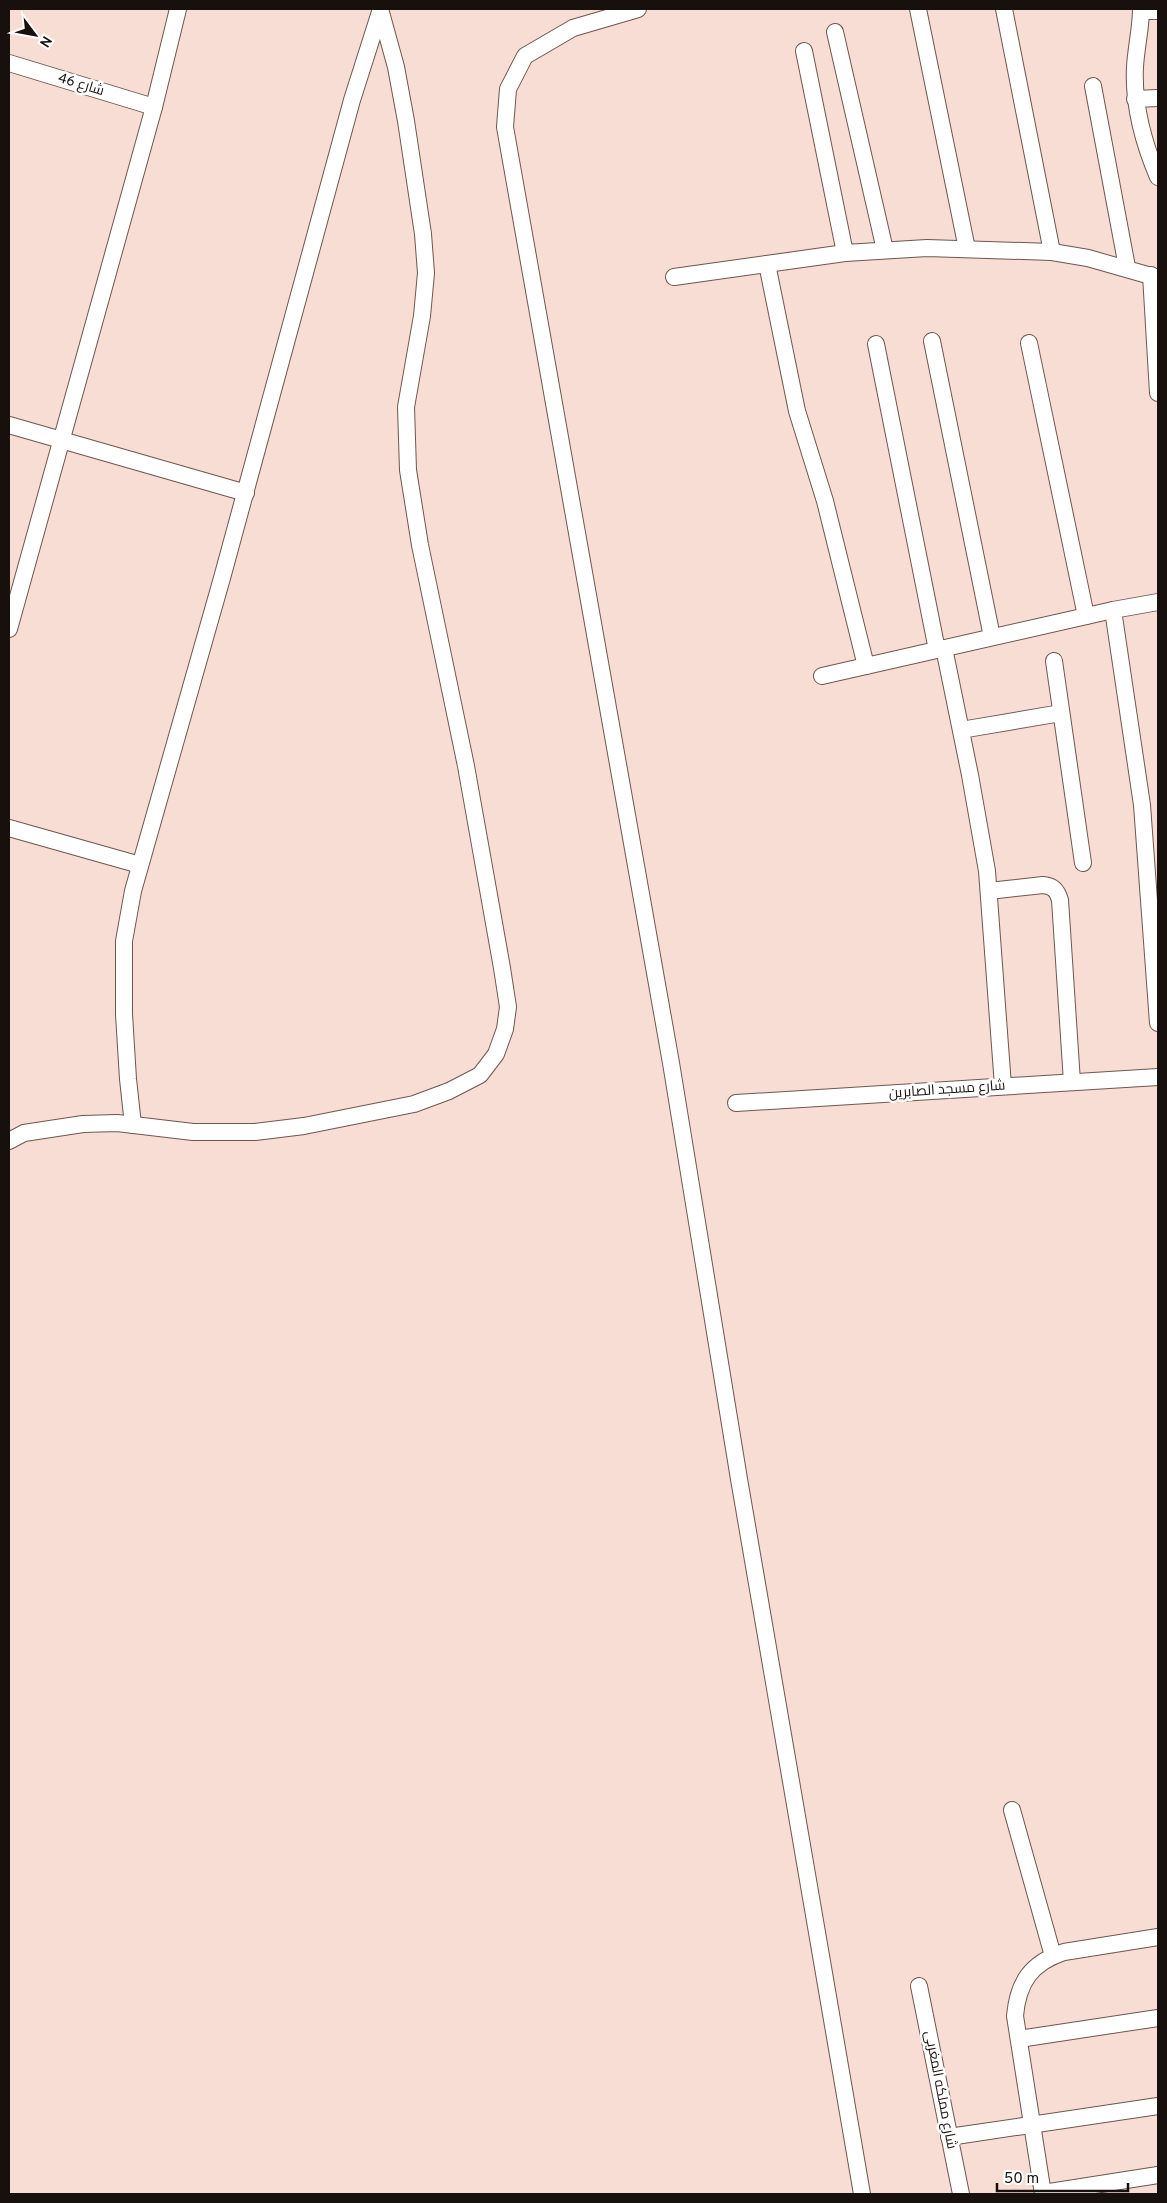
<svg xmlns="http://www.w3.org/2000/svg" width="1167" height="2203" viewBox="0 0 1167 2203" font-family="Overpass,Cairo,sans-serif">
  <rect width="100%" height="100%" fill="#f7ddd3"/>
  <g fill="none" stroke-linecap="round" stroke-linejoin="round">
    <defs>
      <g id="minor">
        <path d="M638,9L573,28L525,56L508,89L505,127L671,1063L739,1479L862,2194"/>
        <path d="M918,9L967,249"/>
        <path d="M1004,9L1052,252"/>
        <path d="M1141,9C1141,28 1136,48 1135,67C1133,106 1143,142 1158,177"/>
        <path d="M1141,11H1158"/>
        <path d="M835,32L885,250"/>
        <path d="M804,51L845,253"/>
        <path d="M9,63L154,107"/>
        <path d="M1093,86L1127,267"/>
        <path d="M1135,99L1158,98"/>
        <path d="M767,264L797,411L825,501L866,666"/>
        <path d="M1151,275L1158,393"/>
        <path d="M674,277L845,253L927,248L1052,252L1088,258L1158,278"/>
        <path d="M932,341L992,637"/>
        <path d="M1029,343L1086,616"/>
        <path d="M876,344L937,650"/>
        <path d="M9,425L246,493"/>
        <path d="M1113,610L1142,805L1158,1023"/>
        <path d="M9,629L154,107L178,9"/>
        <path d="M944,648L970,775L987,871L1003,1086"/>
        <path d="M1054,661L1083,863"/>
        <path d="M822,676L1113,610L1158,602"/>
        <path d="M961,730L1061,713"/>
        <path d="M9,828L140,865"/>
        <path d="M989,891L1043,885C1053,886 1057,890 1060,900L1072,1082"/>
        <path d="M736,1103L1158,1077"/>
        <path d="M133,1125L128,1079L124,1014V941L133,891L222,578L352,100L380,12"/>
        <path d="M9,1141L24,1133L83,1124L117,1123L193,1132H255L304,1126L414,1104L449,1091L480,1075L496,1054L505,1029L508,1007L502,968L466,766L420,545L408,470L406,407L422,316L426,273L423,234L406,121L396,67L380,9"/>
        <path d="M1012,1810L1053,1956"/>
        <path d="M919,1986L961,2194"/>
        <path d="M1019,2039L1158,2018"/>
        <path d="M949,2137L1158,2106"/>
        <path d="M1043,2193L1158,2175"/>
        <path d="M1043,2194L1015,2016C1018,1982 1031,1963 1064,1952L1158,1937"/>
      </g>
    </defs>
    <use href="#minor" stroke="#6d574f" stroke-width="18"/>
    <use href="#minor" stroke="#fff" stroke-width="16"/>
  </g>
  <g text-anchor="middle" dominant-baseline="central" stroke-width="5" stroke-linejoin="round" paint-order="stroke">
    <g font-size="14" fill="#18100c" stroke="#fff">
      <text transform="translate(81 85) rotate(17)">شارع 46</text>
      <text transform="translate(947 1090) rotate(-4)">شارع مسجد الصابرين</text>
      <text transform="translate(940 2090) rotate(79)">شارع مملكه المغربى</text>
    </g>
  </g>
  <rect width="1167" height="2203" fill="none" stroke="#18100c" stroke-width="20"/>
  <g transform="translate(35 35) rotate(122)" stroke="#ffffff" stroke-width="4" paint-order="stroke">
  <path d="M0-4L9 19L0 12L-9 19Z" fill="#18100c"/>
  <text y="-8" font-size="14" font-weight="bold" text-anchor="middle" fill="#18100c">N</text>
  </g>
  <path d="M997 2183v8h131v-8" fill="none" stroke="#18100c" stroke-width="2.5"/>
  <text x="1004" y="2183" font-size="15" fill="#18100c" stroke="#ffffff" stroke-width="4" paint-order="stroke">50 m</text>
</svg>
